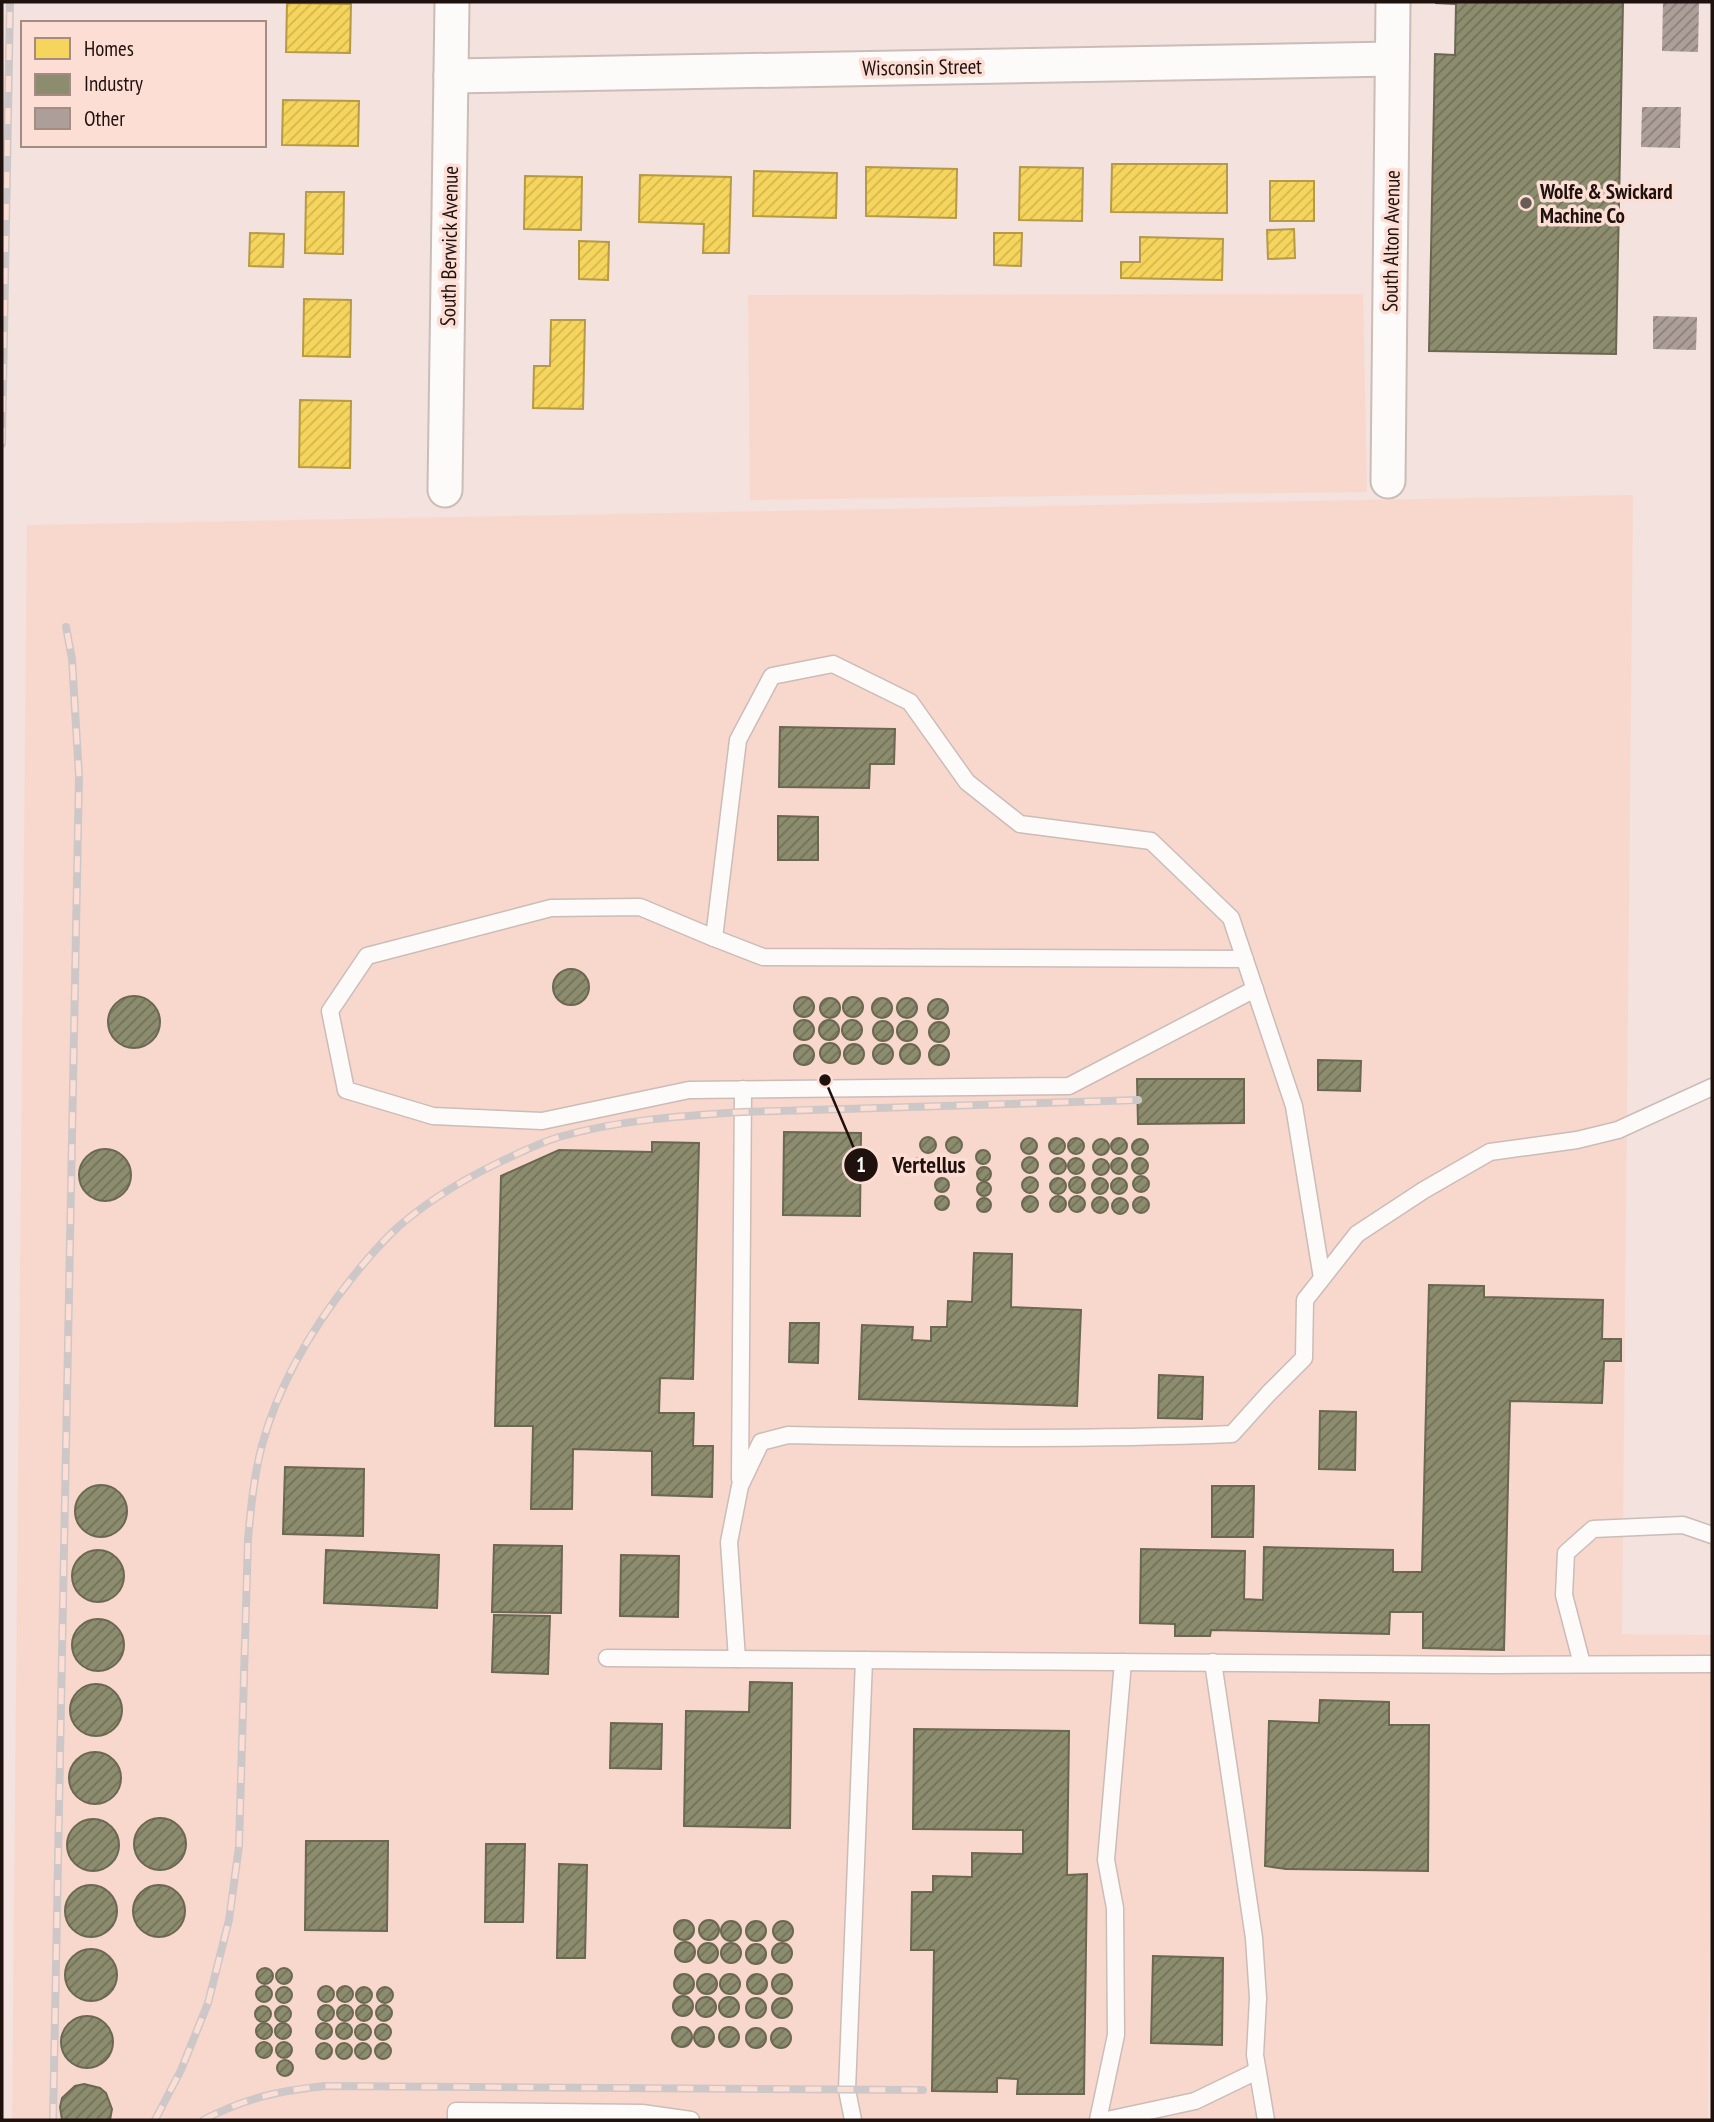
<svg xmlns="http://www.w3.org/2000/svg" width="1714" height="2122" viewBox="0 0 1714 2122" font-family="'PT Sans Narrow',sans-serif">
  <defs>
    <pattern id="homes-hatch" width="6" height="6" patternUnits="userSpaceOnUse" patternTransform="scale(1.75)"><rect width="6" height="6" fill="#f6d55c"/><path d="M-1 1l2-2M0 6l6-6M5 7l2-2" fill="none" stroke="#d2b64f"/></pattern>
    <pattern id="industry-hatch" width="6" height="6" patternUnits="userSpaceOnUse" patternTransform="scale(1.75)"><rect width="6" height="6" fill="#8c8c6e"/><path d="M-1 1l2-2M0 6l6-6M5 7l2-2" fill="none" stroke="#727159"/></pattern>
    <pattern id="building-hatch" width="6" height="6" patternUnits="userSpaceOnUse" patternTransform="scale(1.75)"><rect width="6" height="6" fill="#ac9e99"/><path d="M-1 1l2-2M0 6l6-6M5 7l2-2" fill="none" stroke="#8b7f7b"/></pattern>
  </defs>
  <rect width="100%" height="100%" fill="#f3e2dd"/>
  <g fill="#f8d8cd">
    <path d="M1363,294L1367,492L750,500L748,295Z"/>
    <path d="M1633,495L1622,1634L1712,1635L1708,2120H12L27,525Z"/>
  </g>
  <g fill="url(#homes-hatch)" stroke="#b69a45" stroke-width="2">
    <path d="M287,3L351,4L350,53L286,52Z"/>
    <path d="M283,100L359,101L358,146L282,145Z"/>
    <path d="M1112,164H1227V213L1111,212Z"/>
    <path d="M866,167L957,169L956,218L866,216Z"/>
    <path d="M1020,167L1083,168L1082,221L1019,220Z"/>
    <path d="M754,171L837,173L836,218L753,216Z"/>
    <path d="M640,175L731,177L729,253H703L704,224L639,222Z"/>
    <path d="M525,176L582,177L581,230L524,229Z"/>
    <rect x="1270" y="181" width="44" height="40"/>
    <path d="M306,192H344L343,254L305,253Z"/>
    <path d="M1294,229L1295,258L1268,259L1267,230Z"/>
    <path d="M250,233L284,234L283,267L249,266Z"/>
    <path d="M994,233H1022L1021,266L994,265Z"/>
    <path d="M1140,237L1223,239L1222,280L1121,278V262H1140Z"/>
    <path d="M579,241L609,242L608,280L579,279Z"/>
    <path d="M304,299L351,300L350,357L303,356Z"/>
    <path d="M551,320H585L583,409L533,408L534,366H550Z"/>
    <path d="M300,400L351,401L350,468L299,467Z"/>
  </g>
  <g fill="url(#industry-hatch)" stroke="#6b6751" stroke-width="2">
    <path d="M1436,2H1623L1616,354L1429,351L1435,54L1455,55L1456,4L1436,3Z"/>
    <path d="M780,727L895,729L894,764H870L869,788L779,787Z"/>
    <path d="M778,816L818,817V860H778Z"/>
    <circle cx="571" cy="987" r="18"/>
    <circle cx="134" cy="1022" r="26"/>
    <circle cx="853" cy="1007" r="10"/>
    <circle cx="804" cy="1007" r="10"/>
    <circle cx="830" cy="1008" r="10"/>
    <circle cx="907" cy="1008" r="10"/>
    <circle cx="882" cy="1008" r="10"/>
    <circle cx="938" cy="1009" r="10"/>
    <circle cx="829" cy="1030" r="10"/>
    <circle cx="852" cy="1030" r="10"/>
    <circle cx="804" cy="1030" r="10"/>
    <circle cx="883" cy="1031" r="10"/>
    <circle cx="907" cy="1031" r="10"/>
    <circle cx="939" cy="1032" r="10"/>
    <circle cx="830" cy="1053" r="10"/>
    <circle cx="883" cy="1054" r="10"/>
    <circle cx="910" cy="1054" r="10"/>
    <circle cx="854" cy="1054" r="10"/>
    <circle cx="939" cy="1055" r="10"/>
    <circle cx="804" cy="1055" r="10"/>
    <path d="M1318,1060L1361,1061L1360,1091L1318,1090Z"/>
    <path d="M1137,1079H1244V1123L1138,1124Z"/>
    <path d="M784,1132L861,1133L860,1216L783,1215Z"/>
    <circle cx="954" cy="1145" r="8"/>
    <circle cx="928" cy="1145" r="8"/>
    <circle cx="1057" cy="1146" r="8"/>
    <circle cx="1119" cy="1146" r="8"/>
    <circle cx="1076" cy="1146" r="8"/>
    <circle cx="1029" cy="1146" r="8"/>
    <circle cx="1140" cy="1147" r="8"/>
    <circle cx="1101" cy="1147" r="8"/>
    <path d="M652,1142L699,1143L693,1379L660,1378L659,1413H694L693,1446H713L712,1497L652,1495V1451L573,1449L572,1509H531L533,1426H495L501,1176L559,1150L652,1152Z"/>
    <circle cx="105" cy="1175" r="26"/>
    <circle cx="983" cy="1157" r="7"/>
    <circle cx="1030" cy="1165" r="8"/>
    <circle cx="1076" cy="1166" r="8"/>
    <circle cx="1058" cy="1166" r="8"/>
    <circle cx="1119" cy="1166" r="8"/>
    <circle cx="1140" cy="1166" r="8"/>
    <circle cx="919" cy="1165" r="7"/>
    <circle cx="942" cy="1165" r="7"/>
    <circle cx="1101" cy="1167" r="8"/>
    <circle cx="984" cy="1174" r="7"/>
    <circle cx="1141" cy="1184" r="8"/>
    <circle cx="1077" cy="1185" r="8"/>
    <circle cx="1030" cy="1185" r="8"/>
    <circle cx="1100" cy="1186" r="8"/>
    <circle cx="1058" cy="1186" r="8"/>
    <circle cx="1119" cy="1186" r="8"/>
    <circle cx="942" cy="1185" r="7"/>
    <circle cx="984" cy="1189" r="7"/>
    <circle cx="1077" cy="1204" r="8"/>
    <circle cx="1030" cy="1204" r="8"/>
    <circle cx="1058" cy="1204" r="8"/>
    <circle cx="942" cy="1203" r="7"/>
    <circle cx="1100" cy="1205" r="8"/>
    <circle cx="1141" cy="1205" r="8"/>
    <circle cx="1120" cy="1206" r="8"/>
    <circle cx="984" cy="1205" r="7"/>
    <path d="M974,1253L1012,1254L1011,1307L1081,1310L1077,1406L859,1399L862,1325L913,1327L912,1340L931,1341V1327H947L948,1301L972,1302Z"/>
    <path d="M1429,1285L1484,1286V1297L1603,1300L1602,1339H1621V1361H1604L1602,1403L1510,1401L1504,1650L1423,1648V1612H1390L1389,1634L1211,1630L1210,1636H1175V1624L1140,1623L1141,1549L1245,1551L1244,1599L1263,1600L1264,1547L1393,1550V1572H1422Z"/>
    <path d="M790,1323H819L818,1363L789,1362Z"/>
    <path d="M1159,1375L1203,1377L1202,1419L1158,1418Z"/>
    <path d="M1320,1411L1356,1412L1355,1470L1319,1469Z"/>
    <path d="M285,1467L364,1469L363,1536L283,1534Z"/>
    <circle cx="101" cy="1511" r="26"/>
    <path d="M1212,1486H1254L1253,1537H1212Z"/>
    <path d="M494,1545L562,1546L561,1613L492,1612Z"/>
    <path d="M326,1550L439,1555L437,1608L324,1603Z"/>
    <circle cx="98" cy="1576" r="26"/>
    <path d="M621,1555L679,1556L678,1617L620,1616Z"/>
    <path d="M494,1615L550,1616L548,1674L492,1672Z"/>
    <circle cx="98" cy="1645" r="26"/>
    <path d="M750,1682L792,1683L790,1828L684,1826L686,1711L749,1712Z"/>
    <circle cx="96" cy="1710" r="26"/>
    <path d="M1320,1700L1389,1702V1725H1429L1428,1871L1286,1869L1265,1866L1269,1721L1319,1723Z"/>
    <path d="M611,1723L662,1724L661,1769L610,1768Z"/>
    <path d="M914,1729L1069,1731L1067,1875L1087,1874L1084,2094H1017L1018,2079L997,2078V2092L932,2091L934,1950H911L912,1892H933V1876L972,1877V1853L1023,1854V1830L913,1829Z"/>
    <circle cx="95" cy="1778" r="26"/>
    <circle cx="160" cy="1844" r="26"/>
    <circle cx="93" cy="1845" r="26"/>
    <path d="M306,1841H388L387,1931L305,1930Z"/>
    <path d="M486,1844H525L523,1922H485Z"/>
    <path d="M559,1864L587,1865L585,1958H557Z"/>
    <circle cx="91" cy="1911" r="26"/>
    <circle cx="159" cy="1911" r="26"/>
    <circle cx="709" cy="1930" r="10"/>
    <circle cx="684" cy="1930" r="10"/>
    <circle cx="756" cy="1931" r="10"/>
    <circle cx="783" cy="1931" r="10"/>
    <circle cx="731" cy="1931" r="10"/>
    <circle cx="685" cy="1952" r="10"/>
    <circle cx="731" cy="1953" r="10"/>
    <circle cx="782" cy="1953" r="10"/>
    <circle cx="708" cy="1953" r="10"/>
    <circle cx="756" cy="1954" r="10"/>
    <circle cx="91" cy="1975" r="26"/>
    <path d="M1153,1956L1223,1958L1222,2045L1151,2043Z"/>
    <circle cx="265" cy="1976" r="8"/>
    <circle cx="284" cy="1976" r="8"/>
    <circle cx="730" cy="1984" r="10"/>
    <circle cx="684" cy="1984" r="10"/>
    <circle cx="782" cy="1984" r="10"/>
    <circle cx="757" cy="1984" r="10"/>
    <circle cx="707" cy="1984" r="10"/>
    <circle cx="345" cy="1994" r="8"/>
    <circle cx="326" cy="1994" r="8"/>
    <circle cx="264" cy="1994" r="8"/>
    <circle cx="385" cy="1995" r="8"/>
    <circle cx="364" cy="1995" r="8"/>
    <circle cx="284" cy="1995" r="8"/>
    <circle cx="683" cy="2006" r="10"/>
    <circle cx="706" cy="2007" r="10"/>
    <circle cx="729" cy="2007" r="10"/>
    <circle cx="782" cy="2008" r="10"/>
    <circle cx="756" cy="2008" r="10"/>
    <circle cx="364" cy="2013" r="8"/>
    <circle cx="345" cy="2013" r="8"/>
    <circle cx="384" cy="2013" r="8"/>
    <circle cx="326" cy="2013" r="8"/>
    <circle cx="283" cy="2014" r="8"/>
    <circle cx="263" cy="2014" r="8"/>
    <circle cx="87" cy="2042" r="26"/>
    <circle cx="283" cy="2031" r="8"/>
    <circle cx="324" cy="2031" r="8"/>
    <circle cx="344" cy="2031" r="8"/>
    <circle cx="264" cy="2031" r="8"/>
    <circle cx="383" cy="2032" r="8"/>
    <circle cx="363" cy="2032" r="8"/>
    <circle cx="682" cy="2037" r="10"/>
    <circle cx="704" cy="2037" r="10"/>
    <circle cx="729" cy="2037" r="10"/>
    <circle cx="781" cy="2038" r="10"/>
    <circle cx="756" cy="2038" r="10"/>
    <circle cx="284" cy="2050" r="8"/>
    <circle cx="264" cy="2050" r="8"/>
    <circle cx="324" cy="2051" r="8"/>
    <circle cx="383" cy="2051" r="8"/>
    <circle cx="344" cy="2051" r="8"/>
    <circle cx="363" cy="2051" r="8"/>
    <circle cx="285" cy="2068" r="8"/>
    <path d="M84,2084L100,2088L106,2093L112,2109L110,2120H62L60,2107L62,2098L75,2086Z"/>
  </g>
  <g fill="url(#building-hatch)">
    <path d="M1663,2H1699L1698,52L1662,51Z"/>
    <path d="M1642,107H1681L1680,148L1641,147Z"/>
    <path d="M1653,316L1697,317L1696,350L1653,349Z"/>
  </g>
  <g fill="none" stroke-linecap="round" stroke-linejoin="round">
    <defs>
      <g id="lane">
        <path d="M714,938L640,907L551,908L367,956L330,1011L346,1090L433,1116L542,1121L689,1090L1069,1086L1255,989"/>
        <path d="M1245,959L763,957L714,938L738,740L772,676L833,664L910,702L967,782L1020,824L1151,841L1231,918L1294,1106L1322,1278"/>
        <path d="M740,1479L743,1089"/>
        <path d="M607,1658L1495,1665L1712,1664"/>
        <path d="M737,1659L729,1542L740,1486L761,1442L788,1435C936,1438 1084,1440 1232,1434L1269,1393L1304,1358L1305,1300L1357,1234L1424,1190L1490,1152L1577,1140L1618,1130L1712,1087"/>
        <path d="M1213,1662L1254,1938L1258,1998L1255,2055L1266,2120"/>
        <path d="M1582,1664L1564,1595L1566,1553L1593,1529L1683,1525L1712,1535"/>
        <path d="M456,2120V2111L642,2113L691,2120"/>
        <path d="M853,2120L847,2090L864,1660"/>
        <path d="M1098,2120L1116,2035L1115,1908L1106,1860L1123,1662"/>
        <path d="M1107,2120L1195,2101L1257,2071"/>
      </g>
      <g id="street">
        <path d="M451,76L1392,59"/>
        <path d="M1388,481L1393,2"/>
        <path d="M445,490L452,2"/>
      </g>
    </defs>
    <use href="#lane" stroke="#cbbcb8" stroke-width="19"/>
    <use href="#street" stroke="#cbbcb8" stroke-width="37"/>
    <use href="#lane" stroke="#fdfbfa" stroke-width="16"/>
    <use href="#street" stroke="#fdfbfa" stroke-width="33"/>
    <defs>
      <g id="rail">
        <path d="M2,444L10,2"/>
        <path d="M53,2120L79,776L72,659L66,627"/>
        <path d="M155,2120L181,2070L208,2003L229,1920L239,1846L248,1539C251,1507 254,1476 262,1445C279,1383 312,1328 352,1278C366,1260 381,1243 398,1227C429,1200 464,1179 500,1162C519,1153 539,1143 559,1137C619,1120 680,1116 742,1112L1138,1100"/>
        <path d="M203,2120C246,2098 277,2091 325,2086L923,2090"/>
      </g>
    </defs>
    <use href="#rail" stroke="#cdc8c7" stroke-width="8"/>
    <use href="#rail" stroke="#fcded4" stroke-width="5" stroke-dasharray="16" stroke-linecap="butt"/>
  </g>
  <circle fill="#695b56" stroke="#fcded4" stroke-width="2.5" cx="1526" cy="203" r="7"/>
  <g text-anchor="middle" dominant-baseline="central" stroke-width="7" stroke-linejoin="round" paint-order="stroke">
    <g font-size="21" fill="#1f120e" stroke="#fcded4">
      <text transform="translate(922 67) rotate(-1)">Wisconsin Street</text>
      <text transform="translate(1391 241) rotate(-89)">South Alton Avenue</text>
      <text transform="translate(449 246) rotate(-89)">South Berwick Avenue</text>
    </g>
    <g font-size="21" font-weight="bold" fill="#1f120e" stroke="#fcded4" text-anchor="start">
      <text x="1540" y="191">Wolfe &amp; Swickard<tspan x="1540" dy="24">Machine Co</tspan></text>
    </g>
  </g>
  <path fill="none" stroke="#1f120e" stroke-width="2.5" d="M825 1080L861 1165"/>
  <g fill="#1f120e" stroke="#fcded4" stroke-width="2.5">
    <circle cx="825" cy="1080" r="7"/>
    <circle cx="861" cy="1165" r="18"/>
  </g>
  <g font-size="21" text-anchor="middle" font-weight="bold" fill="#fff">
    <text x="861" y="1172">1</text>
  </g>
  <g font-size="23" text-anchor="middle" font-weight="bold" fill="#1f120e" stroke="#fcded4" stroke-width="7" stroke-linejoin="round" paint-order="stroke">
    <text x="929" y="1173">Vertellus</text>
  </g>
  <rect width="1714" height="2122" fill="none" stroke="#1f120e" stroke-width="7"/>
  <rect x="21" y="21" width="245" height="126" fill="#fcded4" stroke="#a48c85" stroke-width="2"/>
  <rect x="35" y="38" width="35" height="21" fill="#f6d55c" stroke="#a48c85" stroke-width="2"/>
  <text x="84" y="56" font-size="21" fill="#1f120e">Homes</text>
  <rect x="35" y="74" width="35" height="21" fill="#8c8c6e" stroke="#a48c85" stroke-width="2"/>
  <text x="84" y="91" font-size="21" fill="#1f120e">Industry</text>
  <rect x="35" y="108" width="35" height="21" fill="#ac9e99" stroke="#a48c85" stroke-width="2"/>
  <text x="84" y="126" font-size="21" fill="#1f120e">Other</text>
</svg>
